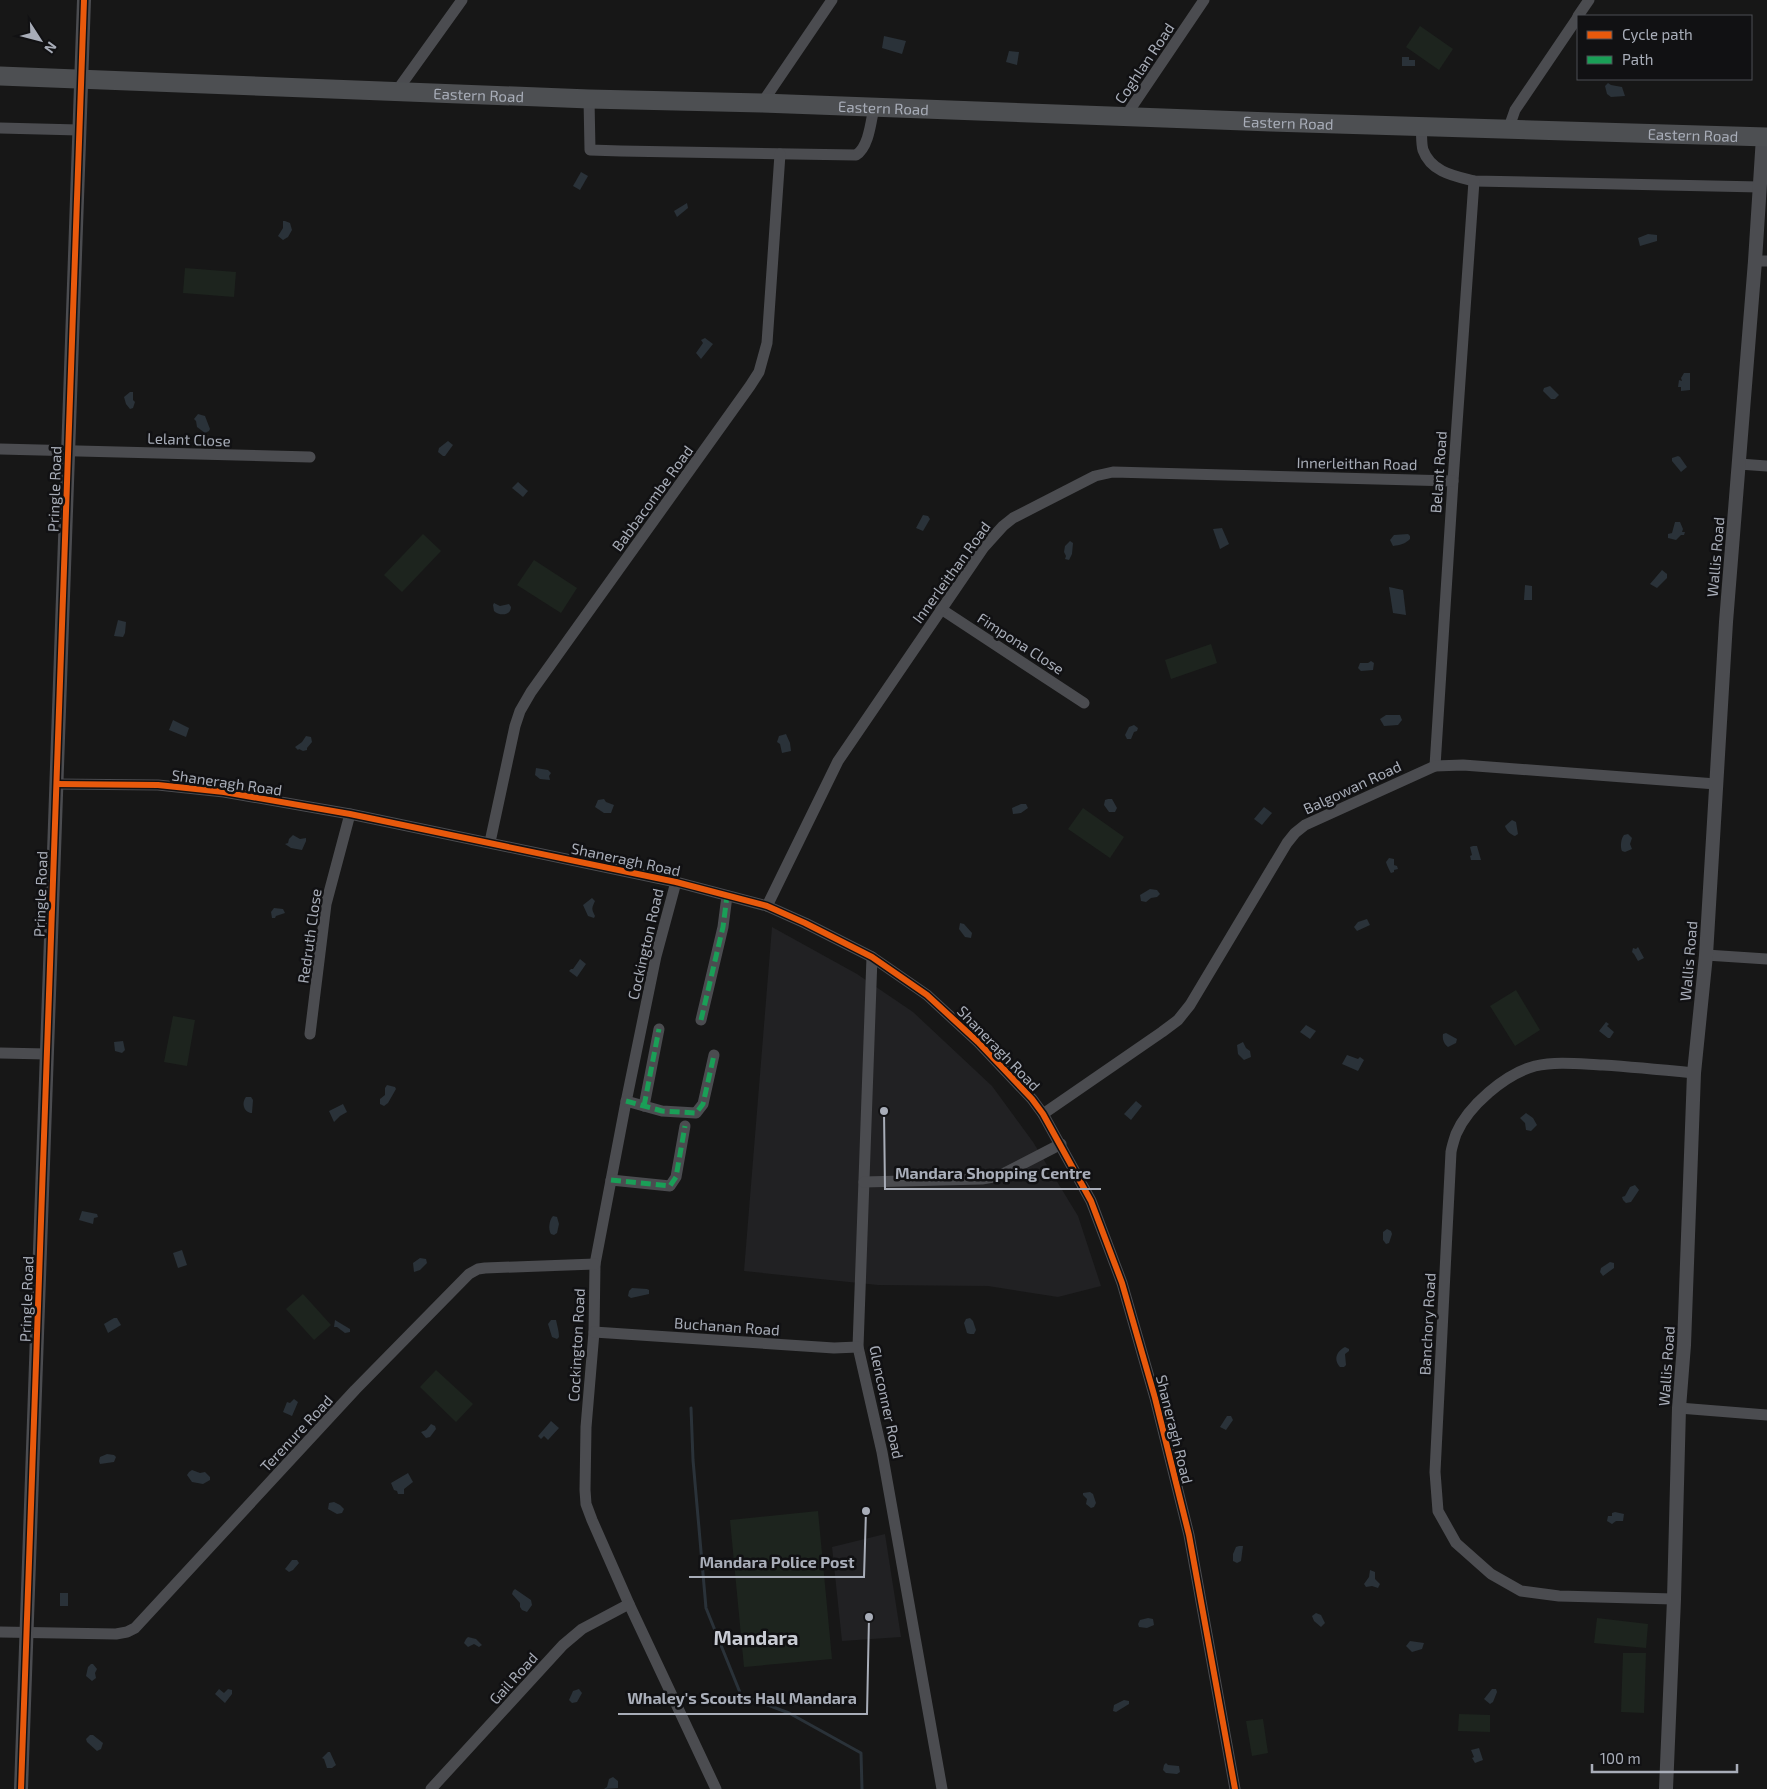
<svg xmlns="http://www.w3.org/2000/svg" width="1767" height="1789" viewBox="0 0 1767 1789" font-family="'Exo 2',sans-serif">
  <rect width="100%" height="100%" fill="#171717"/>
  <g fill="#212123">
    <path d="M772,927L857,974L913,1012L992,1086L1033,1142L1078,1216L1101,1286L1058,1297L988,1286L878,1285L744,1271Z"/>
    <path d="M885,1534L901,1637L842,1641L832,1547Z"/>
  </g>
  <g fill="#1d241e">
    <path d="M1420,26L1453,49L1439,70L1406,47Z"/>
    <path d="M185,268L236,272L234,297L183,293Z"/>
    <path d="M423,534L441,551L402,592L384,575Z"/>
    <path d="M534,560L577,588L561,613L517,585Z"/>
    <path d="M1211,644L1217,663L1171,679L1165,660Z"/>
    <path d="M1083,808L1124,837L1110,858L1068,829Z"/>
    <path d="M1516,990L1540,1030L1515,1046L1490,1006Z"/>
    <path d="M173,1016L195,1020L187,1066L164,1062Z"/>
    <path d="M303,1294L331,1325L314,1340L286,1309Z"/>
    <path d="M436,1370L473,1404L456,1422L420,1387Z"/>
    <path d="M818,1511L832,1659L744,1667L730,1520Z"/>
    <path d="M1597,1618L1648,1624L1646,1648L1594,1643Z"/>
    <path d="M1623,1653H1646L1644,1713L1621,1712Z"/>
    <path d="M1459,1714L1490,1715V1732L1458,1731Z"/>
    <path d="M1263,1719L1268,1753L1252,1756L1246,1721Z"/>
  </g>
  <g fill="#2a3239">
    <path d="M884,36L906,41L902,54L882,48Z"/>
    <path d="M1009,51L1019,52L1017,65L1006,62Z"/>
    <path d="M1402,57H1409V60H1415V66H1402Z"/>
    <path d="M1608,83L1611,85L1622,87L1625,96L1611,97L1607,94L1605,86Z"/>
    <path d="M581,172L588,176L580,190L573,186Z"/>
    <path d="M687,203L688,208L677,217L674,211Z"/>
    <path d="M283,221H285L290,223L292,230L288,237L283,240L278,236L283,228Z"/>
    <path d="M1648,234L1657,235V241L1640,246L1638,238Z"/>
    <path d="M705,338L713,344L701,359L696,353L703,343L701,340Z"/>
    <path d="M1684,373H1690V390L1681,391V387H1678L1679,380L1682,381L1681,378Z"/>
    <path d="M1550,386L1559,395L1555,399H1551L1543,391L1544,388Z"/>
    <path d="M130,392H133V400L135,402L133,408L130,409L126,404L124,397Z"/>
    <path d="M198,414L205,416L210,429L209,431L205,433L197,427L196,421L194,419Z"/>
    <path d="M448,441L453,445L445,456H443L438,452L439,448Z"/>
    <path d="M1678,456L1680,457L1687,467L1681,472L1672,461V458Z"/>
    <path d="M518,482L528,491L523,497L512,488Z"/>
    <path d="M923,515L928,516L930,519L923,531L916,528Z"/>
    <path d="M1675,522H1680L1683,529L1682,532H1685L1684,535H1681L1676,540L1668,538V534L1672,533Z"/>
    <path d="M1222,528L1229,544L1220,549L1213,529Z"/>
    <path d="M1408,534L1410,536V539C1405,544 1400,545 1393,546L1390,540L1394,535Z"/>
    <path d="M1070,541L1073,543L1072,554L1069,560L1065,559L1066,556L1064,552L1065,546Z"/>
    <path d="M1662,570L1667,574V578L1657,588L1650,584Z"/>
    <path d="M1525,585L1532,586V600H1524Z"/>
    <path d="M1389,587L1403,590L1406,615L1393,613Z"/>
    <path d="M494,603L500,606L509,604L511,607C511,616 499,616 494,611L493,605Z"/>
    <path d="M118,620L126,622L125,633L123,637L114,636Z"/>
    <path d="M1371,661L1374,663L1373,670L1361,671L1358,668L1360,663H1368Z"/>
    <path d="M1386,715H1400L1402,720L1398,725L1384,726L1380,719Z"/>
    <path d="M173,720L189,728L186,737L169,730Z"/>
    <path d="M1134,725L1138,728L1137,731L1134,732L1131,739H1127L1125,735L1129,727Z"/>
    <path d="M786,734L790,743L791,751L782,753L780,744L777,742L779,736Z"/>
    <path d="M306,736L311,737L312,742L307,748V750L303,751L299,749L298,750L295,747L302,742Z"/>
    <path d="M536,768L548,770L551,773L549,776L550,780L540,779L535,775Z"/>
    <path d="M604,799L606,802L614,805L611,813H604L595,807L598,800Z"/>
    <path d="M1108,799H1112L1117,808L1115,812H1109L1104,805L1105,800Z"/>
    <path d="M1021,804H1026L1028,808L1021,813L1013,814L1012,808Z"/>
    <path d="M1264,807L1272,813L1262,825L1254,819Z"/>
    <path d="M1512,820L1516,822L1518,834L1515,836C1511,835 1506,830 1505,826Z"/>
    <path d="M1628,834L1632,838L1630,844L1632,849L1625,852L1622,851C1620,847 1621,838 1624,835Z"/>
    <path d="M293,835L300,839L306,838V841L302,850L291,848L285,844L288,843L289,839Z"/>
    <path d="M1473,846H1477L1481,860H1471L1470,856L1472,855L1470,847Z"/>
    <path d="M1389,858L1394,859V865L1397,866L1398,869L1394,870V872L1391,873C1390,872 1386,863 1386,862Z"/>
    <path d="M1150,889L1157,890L1160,894L1157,897L1151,898L1146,902L1141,901L1140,895Z"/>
    <path d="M592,898L595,901C592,908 591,908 595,916L594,918L588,916L583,905Z"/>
    <path d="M274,908L283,909L285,913L276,916L275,918H272L271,912Z"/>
    <path d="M1367,919L1370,925L1357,931L1354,927L1358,922Z"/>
    <path d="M960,923L964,924L972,933L971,938L965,937L959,929Z"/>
    <path d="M1638,947L1644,958L1638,961L1634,954L1632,952L1633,948L1636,949Z"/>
    <path d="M580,959L586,964L577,977L569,971L571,969H573Z"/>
    <path d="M1606,1022L1609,1024L1607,1026L1614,1032L1610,1038H1608L1599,1031Z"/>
    <path d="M1306,1025L1316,1031L1310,1039L1300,1032Z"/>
    <path d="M1446,1033L1457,1039L1456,1043L1448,1047C1444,1044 1442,1039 1443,1034Z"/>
    <path d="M123,1041L125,1050L122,1053L115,1051L114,1042Z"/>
    <path d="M1243,1042L1246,1048L1250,1051L1251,1057L1244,1060L1238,1054L1237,1045Z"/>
    <path d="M1347,1055L1358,1059L1360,1057L1364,1060L1358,1071L1342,1064Z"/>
    <path d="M387,1085L395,1087L396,1089L388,1103L384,1106L380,1104V1099L385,1095V1088Z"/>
    <path d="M246,1097H251L253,1100L252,1113C244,1113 241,1103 246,1097Z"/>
    <path d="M1136,1101L1142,1106L1131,1120L1124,1114Z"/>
    <path d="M343,1104L347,1112L340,1116L334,1122L329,1111Z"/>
    <path d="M1526,1113L1533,1118L1537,1125L1531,1131L1526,1130L1525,1123L1520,1118Z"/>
    <path d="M1635,1185L1639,1190L1631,1202L1626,1203L1623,1200L1622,1197L1625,1196L1630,1187Z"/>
    <path d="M82,1211L97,1214L98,1217L94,1218L93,1224L79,1220Z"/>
    <path d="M553,1216L557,1217L559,1224L557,1233L554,1235L551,1234C548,1230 549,1220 553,1216Z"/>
    <path d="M1387,1229L1391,1231L1392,1234L1389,1243L1386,1244L1383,1240V1232Z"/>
    <path d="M182,1250L187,1265L178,1268L173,1253Z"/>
    <path d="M420,1258L426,1259L427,1263L420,1270L414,1272L413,1263Z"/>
    <path d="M1610,1262L1614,1263V1268L1603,1276L1600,1272L1601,1268Z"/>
    <path d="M632,1288L647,1289L649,1290V1294L631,1298L628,1296L629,1291Z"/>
    <path d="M114,1318H117L121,1325L108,1333L104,1324Z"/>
    <path d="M970,1318L973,1321L976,1330L974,1334H970L967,1333L964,1323L966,1319Z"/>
    <path d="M335,1320L350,1329V1332L345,1333L337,1327H334Z"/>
    <path d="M551,1320H556C557,1325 559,1331 559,1337L557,1339L552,1337L548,1324Z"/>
    <path d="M1345,1347L1349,1349V1351L1345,1354L1346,1365L1344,1367H1340C1333,1359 1337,1351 1345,1347Z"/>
    <path d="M294,1399L298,1402L292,1416L283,1412L287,1402L290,1403Z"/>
    <path d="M1227,1416H1231L1233,1420L1226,1430L1220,1427Z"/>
    <path d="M551,1421L559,1428L548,1440L544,1436L541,1439L538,1436Z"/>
    <path d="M431,1424L435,1426L436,1429L430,1437L426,1438L421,1432L426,1430Z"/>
    <path d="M107,1454L114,1455L116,1457L114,1462L100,1464L99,1461L100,1457Z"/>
    <path d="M192,1470L200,1473L205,1472L210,1477V1480L203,1484L192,1482L187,1475L189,1472Z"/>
    <path d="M408,1473L413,1482L404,1489V1494H398L397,1491L394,1490L391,1483Z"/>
    <path d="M1090,1492L1093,1494L1096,1503L1094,1507L1091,1508L1086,1504L1087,1499L1083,1495V1493Z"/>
    <path d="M334,1502L340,1505L344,1509L342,1513L337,1514L328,1509L329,1503Z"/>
    <path d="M1615,1512L1624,1514L1623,1521H1616L1612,1524L1607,1521L1608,1516H1612V1513Z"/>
    <path d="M1239,1546H1243L1241,1561L1237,1563L1233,1561V1554L1236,1547Z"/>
    <path d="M292,1560H297L299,1563L293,1570L289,1572L285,1569Z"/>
    <path d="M1370,1570L1375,1572V1579L1380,1584L1378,1588L1372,1586L1366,1587L1364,1584L1369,1577Z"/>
    <path d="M515,1589L531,1600L532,1605L527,1612L522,1610L520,1607V1603L512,1594L513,1591Z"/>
    <rect x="60" y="1593" width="8" height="13"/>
    <path d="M1316,1613L1321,1615L1325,1623L1321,1627L1314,1621L1312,1616Z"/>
    <path d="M1148,1618L1153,1619L1154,1625L1147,1628L1139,1627L1138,1624L1140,1620Z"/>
    <path d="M468,1637L476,1639L482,1645L479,1647L474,1644L468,1647L464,1643L466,1639Z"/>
    <path d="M1410,1641L1424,1643L1422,1649L1412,1652L1406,1646Z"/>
    <path d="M91,1664H93L97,1669L95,1673L96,1678L92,1681L86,1676L88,1667Z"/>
    <path d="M219,1689L224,1693L228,1689L232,1690V1694L225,1703L215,1694Z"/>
    <path d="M579,1689L582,1693L577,1702L572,1703L569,1700L573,1691Z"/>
    <path d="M1492,1689H1496L1497,1692L1493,1702L1490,1704L1484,1699Z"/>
    <path d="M1124,1700L1129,1701V1704L1116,1712L1113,1711L1114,1705Z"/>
    <path d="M90,1735H93L103,1743L101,1749L97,1751L87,1742L86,1739Z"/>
    <path d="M1479,1748L1483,1760L1475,1763L1472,1758L1474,1757L1471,1750Z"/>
    <path d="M328,1752H330L336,1765L332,1768H327L324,1759L322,1758Z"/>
    <path d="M1166,1763L1168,1765L1179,1766L1180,1772L1177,1774L1166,1773L1163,1770L1164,1765Z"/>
    <path d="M613,1777L618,1781V1788L604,1789L607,1787L609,1779Z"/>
  </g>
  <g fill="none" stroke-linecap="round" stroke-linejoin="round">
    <path stroke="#2a3239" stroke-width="3" d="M691,1408L693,1460L706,1608L741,1695L789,1713L861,1753L862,1789"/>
    <g stroke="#4b4c50" stroke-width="11">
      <path d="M1578,16L1589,0"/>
      <path d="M396,92L462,0"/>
      <path d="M589,99L590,150L621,151L856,155C869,147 871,121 874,107"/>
      <path d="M762,103L832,0"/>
      <path d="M1125,117L1204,0"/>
      <path d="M1421,126C1422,133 1421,143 1423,150C1431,172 1454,176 1474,181L1760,187"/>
      <path d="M0,128L79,130"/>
      <path d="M1508,130L1515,110L1578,17"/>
      <path d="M1755,261H1767"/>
      <path d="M0,449L310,457"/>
      <path d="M1739,464L1767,466"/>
      <path d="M941,609L1084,703"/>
      <path d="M1435,766L1453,481L1474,181"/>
      <path d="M57,784L158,785L224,792L350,814L676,882L767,906L805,923L872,957L927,995L978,1042L1032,1099L1043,1114L1091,1201L1122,1283L1155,1398L1189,1535L1235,1789"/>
      <path d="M490,842L515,726L520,711L531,692L750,386L759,372L767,343L780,154"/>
      <path d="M676,882L656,956L625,1107L595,1264L594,1332L586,1427L585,1490L586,1504L592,1520L629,1604L716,1789"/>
      <path d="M767,906L838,761L984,547L1003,526L1013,518L1095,476L1113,472L1453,481"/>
      <path d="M1706,955L1767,959"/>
      <path d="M872,957L858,1347L882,1452L942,1789"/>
      <path d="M701,1020L723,927L727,896"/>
      <path d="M310,1034L326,904L350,814"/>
      <path d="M0,1053L47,1054"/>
      <path d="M626,1101L662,1111L696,1113L703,1104L714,1055"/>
      <path d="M644,1106L659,1029"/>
      <path d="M1043,1114L1162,1032L1178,1020L1190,1005L1287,843L1295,833L1305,825L1435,766L1463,765L1716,784"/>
      <path d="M611,1180L670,1186L676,1177L685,1126"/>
      <path d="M864,1182L982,1179L999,1176L1061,1144"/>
      <path d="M594,1332L834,1348L858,1347"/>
      <path d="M1679,1408L1767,1415"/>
      <path d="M1674,1599L1559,1596L1521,1591L1491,1574L1456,1543L1438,1511L1435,1472L1451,1152C1452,1146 1454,1140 1456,1134C1468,1106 1505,1074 1535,1066C1557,1061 1580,1064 1603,1065C1633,1067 1664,1070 1694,1073"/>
      <path d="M0,1632L116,1634L127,1632L135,1628L355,1390L469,1274L478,1269L485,1268L595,1264"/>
      <path d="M431,1789L563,1645L582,1629L629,1604"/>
    </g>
    <g stroke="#4b4c50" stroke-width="14">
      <path d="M21,1789L84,0"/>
      <path d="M1666,1789L1674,1599L1679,1408L1684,1345L1694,1073L1706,955L1726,622L1755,261L1763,137"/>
    </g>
    <path stroke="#4d4f52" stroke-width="19" id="s1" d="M0,76L589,99L762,103L1271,122L1767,137"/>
    <g stroke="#1a9f57" stroke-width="5" stroke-dasharray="10 5" stroke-linecap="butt">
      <path d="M701,1020L723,927L727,896"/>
      <path d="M626,1101L662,1111L696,1113L703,1104L714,1055"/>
      <path d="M644,1106L659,1029"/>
      <path d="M611,1180L670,1186L676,1177L685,1126"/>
    </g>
    <defs>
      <g id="cycleway">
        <path d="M57,784L158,785L224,792L350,814L676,882L767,906L805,923L872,957L927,995L978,1042L1032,1099L1043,1114L1091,1201L1122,1283L1155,1398L1189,1535L1235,1789"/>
        <path d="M21,1789L84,0"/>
      </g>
    </defs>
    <use href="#cycleway" stroke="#111113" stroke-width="9"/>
    <use href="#cycleway" stroke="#e8590c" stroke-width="6"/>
  </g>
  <g text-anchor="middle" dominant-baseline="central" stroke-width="5" stroke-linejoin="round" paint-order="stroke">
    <g font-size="15" fill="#a8adb8" stroke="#111113">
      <text transform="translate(1144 63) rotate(-56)">Coghlan Road</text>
      <text stroke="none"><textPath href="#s1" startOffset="479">Eastern Road</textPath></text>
      <text stroke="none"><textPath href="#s1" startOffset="884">Eastern Road</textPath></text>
      <text stroke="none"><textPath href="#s1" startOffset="1289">Eastern Road</textPath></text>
      <text stroke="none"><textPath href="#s1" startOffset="1694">Eastern Road</textPath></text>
      <text transform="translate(189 439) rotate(2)">Lelant Close</text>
      <text transform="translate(1357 463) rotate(1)">Innerleithan Road</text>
      <text transform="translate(1438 472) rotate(-86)">Belant Road</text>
      <text transform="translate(54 489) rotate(-88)">Pringle Road</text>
      <text transform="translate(652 498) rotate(-54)">Babbacombe Road</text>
      <text transform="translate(1715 557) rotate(-85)">Wallis Road</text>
      <text transform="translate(951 572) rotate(-54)">Innerleithan Road</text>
      <text transform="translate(1021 643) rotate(33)">Fimpona Close</text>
      <text transform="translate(227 782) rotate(8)">Shaneragh Road</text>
      <text transform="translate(1352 787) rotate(-25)">Balgowan Road</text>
      <text transform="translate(626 859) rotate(12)">Shaneragh Road</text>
      <text transform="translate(40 894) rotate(-88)">Pringle Road</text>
      <text transform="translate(309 936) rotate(-82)">Redruth Close</text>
      <text transform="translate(645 944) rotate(-77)">Cockington Road</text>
      <text transform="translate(1688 961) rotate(-85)">Wallis Road</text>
      <text transform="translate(999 1048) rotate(46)">Shaneragh Road</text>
      <text transform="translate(26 1299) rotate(-88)">Pringle Road</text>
      <text transform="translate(1427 1324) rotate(-87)">Banchory Road</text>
      <text transform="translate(727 1326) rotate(4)">Buchanan Road</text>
      <text transform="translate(576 1345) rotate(-87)">Cockington Road</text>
      <text transform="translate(1666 1366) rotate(-86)">Wallis Road</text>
      <text transform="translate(887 1402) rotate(78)">Glenconner Road</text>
      <text transform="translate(1175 1429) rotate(76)">Shaneragh Road</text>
      <text transform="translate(296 1433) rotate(-47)">Terenure Road</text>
      <text transform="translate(513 1678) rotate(-48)">Gail Road</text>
    </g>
    <g font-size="20" font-weight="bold" fill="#c9ccd4" stroke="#111113">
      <text x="756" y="1637">Mandara</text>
    </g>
  </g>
  <path fill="none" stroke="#a8adb8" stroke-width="2" d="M884 1111L885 1189H1101M866 1511L864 1577H689M869 1617L867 1714H618"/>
  <g fill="#a8adb8" stroke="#111113" stroke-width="2">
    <circle cx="884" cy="1111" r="5"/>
    <circle cx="866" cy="1511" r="5"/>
    <circle cx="869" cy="1617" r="5"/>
  </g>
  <g font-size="16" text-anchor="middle" font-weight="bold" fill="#a8adb8" stroke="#111113" stroke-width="5" stroke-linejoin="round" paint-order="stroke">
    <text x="993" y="1179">Mandara Shopping Centre</text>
    <text x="777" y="1568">Mandara Police Post</text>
    <text x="742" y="1704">Whaley's Scouts Hall Mandara</text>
  </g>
  <rect x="1577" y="15" width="175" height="65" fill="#111113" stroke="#4d4f55"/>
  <rect x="1587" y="31" width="25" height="8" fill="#e8590c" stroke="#4d4f55"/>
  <text x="1622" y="40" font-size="15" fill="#a8adb8">Cycle path</text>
  <rect x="1587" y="56" width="25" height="8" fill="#1a9f57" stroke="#4d4f55"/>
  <text x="1622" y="65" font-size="15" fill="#a8adb8">Path</text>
  <g transform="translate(40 40) rotate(126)" stroke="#111113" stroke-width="4" paint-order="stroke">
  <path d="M0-4L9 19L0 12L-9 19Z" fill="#a8adb8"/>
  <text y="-8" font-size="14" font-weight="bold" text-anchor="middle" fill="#a8adb8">N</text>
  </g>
  <path d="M1592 1764v8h145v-8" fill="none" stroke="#a8adb8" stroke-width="2.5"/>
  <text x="1600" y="1764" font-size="15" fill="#a8adb8" stroke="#111113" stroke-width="4" paint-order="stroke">100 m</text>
</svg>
